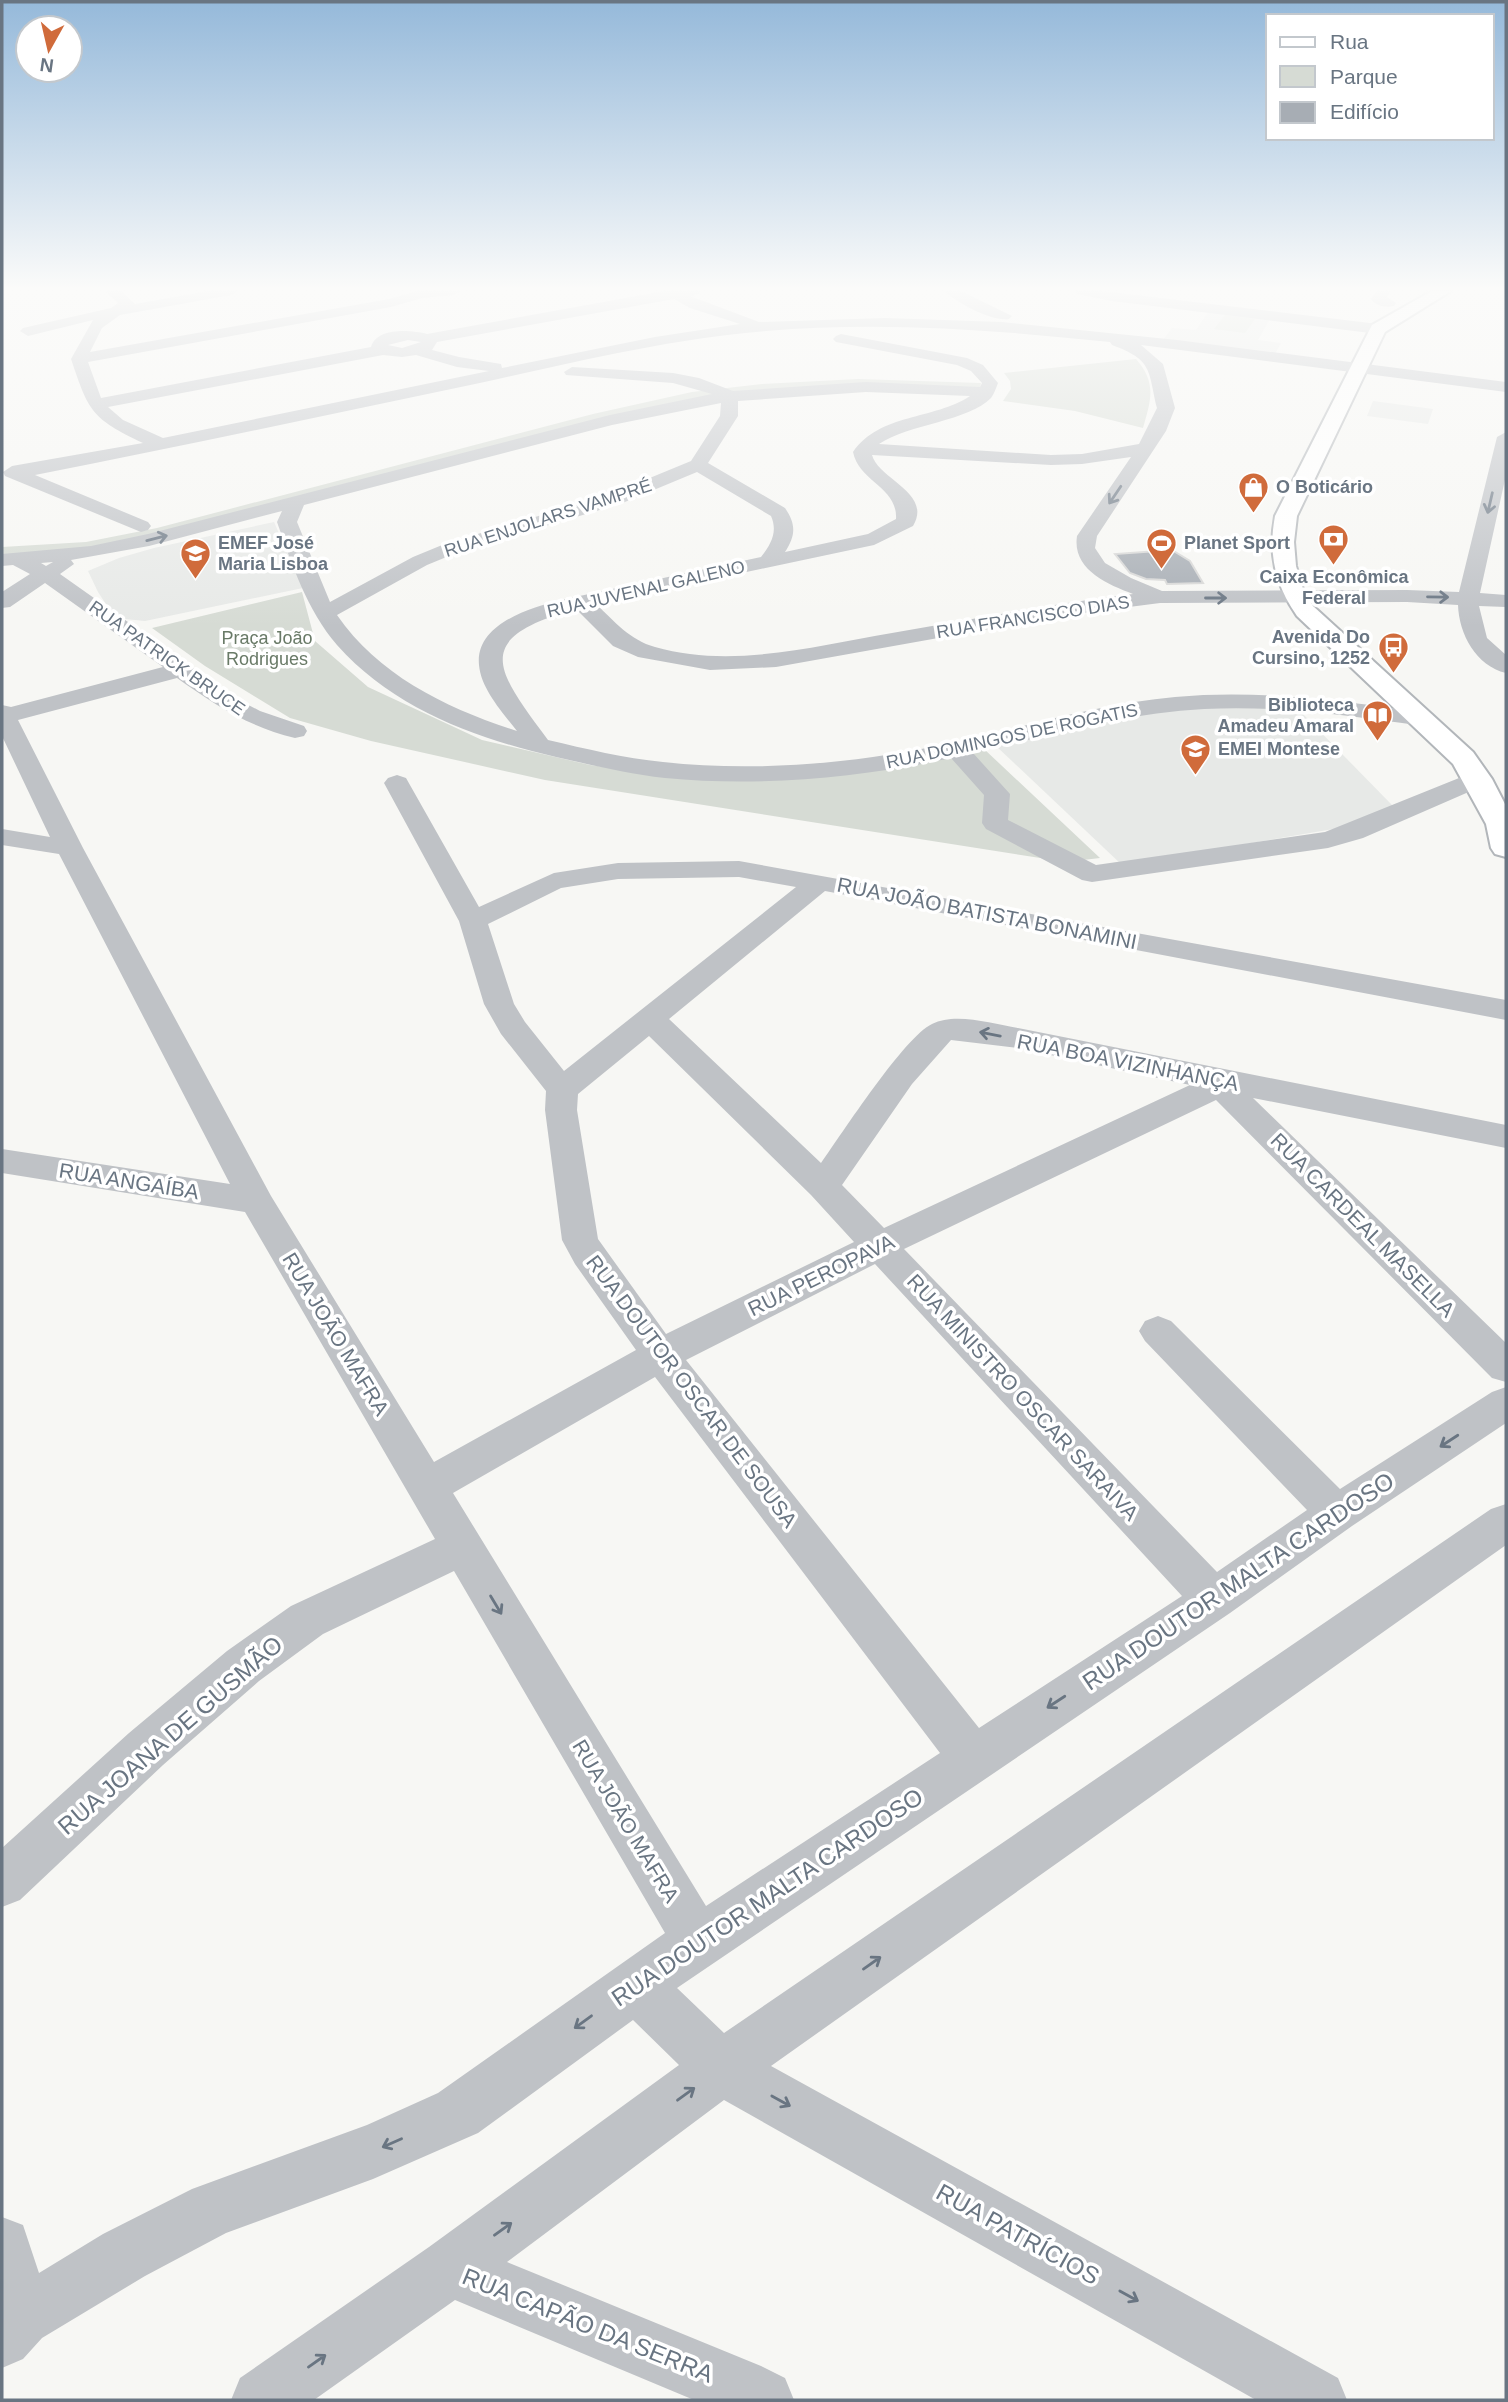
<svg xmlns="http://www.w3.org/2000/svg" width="1508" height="2402" viewBox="0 0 1508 2402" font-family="Helvetica,sans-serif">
  <rect width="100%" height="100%" fill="#f7f7f4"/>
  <g fill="#e7e9e7">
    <path d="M1208,312L1270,319L1258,340L1281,343L1275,354L1163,340L1172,328L1196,330Z"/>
    <path d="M1373,401L1433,409L1428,424L1367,416Z"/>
    <path d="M274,522L303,588L145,621L115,618L98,592L88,571L119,558L154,548Z"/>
    <path d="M1220,705L1297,708L1393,806L1357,825L1122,865L995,745L1121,717Z"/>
  </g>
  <g fill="#d6dbd4">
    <path d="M1225,315L1255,319L1245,333L1214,329Z"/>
    <path d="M1136,359C1157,383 1151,400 1143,428L1075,411L1003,401L1011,389L1010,381L1004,373Z"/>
    <path d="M858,379L981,383L980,388L718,395L130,543L2,556V547L86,542L157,528L593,414L692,392L762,384Z"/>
    <path d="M302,592L315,641L368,687L482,740L590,765L687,778L984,749L1100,858L1066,862L545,780L371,741L290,718L205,666L152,628Z"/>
  </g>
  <path fill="#a7adb4" stroke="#d8d8d7" stroke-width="2" d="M1172,550L1190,561L1203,583L1167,584L1165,580L1146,579L1130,573L1115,554Z"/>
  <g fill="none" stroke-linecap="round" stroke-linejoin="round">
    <defs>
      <path id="major" d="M1432,291H1451L1385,332L1297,516L1294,542L1296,566L1303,589L1313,606L1473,752L1492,779L1506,806V857L1495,854L1491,848L1486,824L1453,764L1297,616C1275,584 1268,554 1275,516L1372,325Z"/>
    </defs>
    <use href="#major" stroke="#b2b6ba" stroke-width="4"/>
    <g fill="#bfc2c6" fill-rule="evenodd">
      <path d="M105,291H121L135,304L208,291H238L231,295L120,315L102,328L90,352L389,299L417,291H461L454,295L422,298L391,307L88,362L101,398L371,347C377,327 411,330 427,334L664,291H701L699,294L690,296L759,322L885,318L1002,322L1177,340L1506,382V392L1141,345L1163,364L1175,408L1166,431L1097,536L1095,548L1105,563L1131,578L1162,591L1407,590L1459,592L1497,437L1506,432V475L1480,593L1506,595V607L1479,606L1487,638L1506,655V673C1476,666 1459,634 1458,605L1407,602L1160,603L1067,615L776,667L710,670L638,657L613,646L576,609C471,638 495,669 548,740C586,749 624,758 663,762C753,772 848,764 937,746C1016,730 1094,704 1175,697C1258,689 1341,701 1423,712L1432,714L1435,719L1432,724L1423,726C1351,716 1278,705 1204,709C1126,713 1049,735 973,753L1010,794L1008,820L1096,865L1325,832L1469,774L1478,771L1487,774L1491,779L1487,784L1363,838L1328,848L1092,882L1082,880L986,829L982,823L984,795L951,758C858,778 760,787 665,778C628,774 592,765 556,757C475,738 394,709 337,645C307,610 292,565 277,522L282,511L149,546L71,560L74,564L60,574L237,699L260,711L304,726L307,731L304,736L295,738C249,727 215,705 177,678L18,720L83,848L271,1196L434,1462L636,1350L575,1264L562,1240L545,1110L546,1091L501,1034L484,1004L459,921L384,783L388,778L397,775L406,778L479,907L554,873L618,863L739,861L1506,1000V1020L825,891L669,1019L821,1163C841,1135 905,1036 932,1024C956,1012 992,1024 1018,1028L1506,1125V1148L1253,1098L1506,1343V1382L1492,1378L1216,1100L904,1249L1217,1572L1307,1510L1145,1341L1139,1331L1145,1321L1158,1316L1171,1321L1340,1489L1492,1392L1506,1387V1423L1352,1526L1230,1613L677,1988L724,2033L1491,1509L1506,1504V1545L771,2066L1338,2378L1347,2400H1256L724,2100L507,2262L761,2366L785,2378L794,2400H694L455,2300L314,2400H231L240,2378L429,2247L679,2065L633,2020L478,2133L373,2179L226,2233L145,2276L42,2338L23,2359L2,2368V2217L23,2225L39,2273L103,2234L192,2189L367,2125L438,2093L665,1933L454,1571L323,1634L259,1681L163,1765L20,1900L2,1907V1848L129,1733L227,1651L291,1606L435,1539L245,1212L2,1173V1149L230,1184L59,854L2,845V829L50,837L2,736V705L11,707L163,667L45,583L10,607L2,608V592L30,574L13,565L2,566V554L91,546L148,534L610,415L712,394L673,383L566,375L564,372L572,367L673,373L699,378L733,391L866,382L980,387L982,383L971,371L957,365L836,342L833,339L836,336L841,334L967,358L983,365L998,383C996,388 994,394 991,398C969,421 909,424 879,444L1051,455L1082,454L1139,444L1157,408C1148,370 1153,360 1112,345L1110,342C996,330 881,321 766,331C667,339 571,363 475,384C328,415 182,446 35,475L148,522L151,526L148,530L141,532L5,476L3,472L12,466L143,443C91,418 89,412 71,359L93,320L28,336L20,331L23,328L111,308L118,303ZM674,299L690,308L740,324L655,337L502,368L501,364L459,357L432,350L437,342ZM408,340L421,342L402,348L388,345ZM383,355L402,357L416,355L457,367L489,371L163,438L123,420L108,407ZM866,392L970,396C934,420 880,413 853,452C859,482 898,487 896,519L868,534L785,552C796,535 796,524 785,508L708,463L738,416V401ZM721,403L720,416L691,461L606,496L447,543L413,557L330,602L297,522L304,505L612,425ZM872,455L1051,465L1082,464L1131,457L1077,536C1072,569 1106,584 1133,594C1052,604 972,619 892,633C815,646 732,669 655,647C630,640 615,622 596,604L874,545L913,526C933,493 878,479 872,455ZM697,472L771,516C778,532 771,544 761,557L561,600C530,608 475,624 479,665C481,689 503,713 517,731C448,709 379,676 337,615L427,565L461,551L620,504ZM53,562L46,566L41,563ZM739,877L796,887L564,1071L525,1022L514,1004L488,924L561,888L618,879ZM649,1036L811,1195L854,1242L666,1334L598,1239L577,1110L578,1094ZM951,1040L1018,1048L1190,1085L884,1228L842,1185L912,1084ZM875,1264L1182,1596L979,1728L686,1360ZM655,1377L940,1753L706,1906L453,1493Z"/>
      <path d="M945,291H961L1012,316L1009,319C993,322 956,303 945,291Z"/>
      <path d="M1075,291H1102L1378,324L1386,329L1378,334L1112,301L1077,294Z"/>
      <path d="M1377,291H1391L1387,297L1396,303L1394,306C1387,308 1375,306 1371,299Z"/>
    </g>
    <use href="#major" fill="#fff" fill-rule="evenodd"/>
  </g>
  <defs><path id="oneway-shaft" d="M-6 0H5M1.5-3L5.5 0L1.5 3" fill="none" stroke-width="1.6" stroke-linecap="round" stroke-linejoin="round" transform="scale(1.75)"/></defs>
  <g stroke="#697582">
    <use href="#oneway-shaft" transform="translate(1115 495) rotate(124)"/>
    <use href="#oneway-shaft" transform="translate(1490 503) rotate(103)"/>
    <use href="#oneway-shaft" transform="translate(157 538) rotate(-14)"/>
    <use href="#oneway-shaft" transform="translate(1438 597) rotate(1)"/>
    <use href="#oneway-shaft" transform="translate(1216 598)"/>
    <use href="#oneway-shaft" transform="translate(990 1034) rotate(-169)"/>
    <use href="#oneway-shaft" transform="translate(1449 1441) rotate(147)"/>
    <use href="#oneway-shaft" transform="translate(496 1605) rotate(59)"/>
    <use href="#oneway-shaft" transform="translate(1056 1702) rotate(147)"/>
    <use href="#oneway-shaft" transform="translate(872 1963) rotate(-35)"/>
    <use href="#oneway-shaft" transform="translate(583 2022) rotate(144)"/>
    <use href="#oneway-shaft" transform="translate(686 2094) rotate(-36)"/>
    <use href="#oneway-shaft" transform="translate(781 2101) rotate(29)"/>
    <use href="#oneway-shaft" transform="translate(392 2143) rotate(156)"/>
    <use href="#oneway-shaft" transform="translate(503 2229) rotate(-36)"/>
    <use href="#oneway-shaft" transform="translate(1129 2296) rotate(29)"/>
    <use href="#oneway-shaft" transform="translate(317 2361) rotate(-35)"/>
  </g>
  <linearGradient id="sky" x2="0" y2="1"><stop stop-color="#95b9da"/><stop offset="0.46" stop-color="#fbfbfa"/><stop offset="1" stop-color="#fbfbfa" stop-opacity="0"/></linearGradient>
  <rect width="1508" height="627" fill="url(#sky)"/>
  <defs>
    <symbol id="shop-pin" viewBox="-11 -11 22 30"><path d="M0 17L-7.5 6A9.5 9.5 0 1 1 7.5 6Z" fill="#d06b3b" stroke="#fff"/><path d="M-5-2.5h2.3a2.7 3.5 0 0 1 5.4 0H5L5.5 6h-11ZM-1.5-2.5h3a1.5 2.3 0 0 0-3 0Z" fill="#fff"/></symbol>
    <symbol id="bank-pin" viewBox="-11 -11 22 30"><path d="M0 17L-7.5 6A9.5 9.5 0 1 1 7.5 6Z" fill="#d06b3b" stroke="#fff"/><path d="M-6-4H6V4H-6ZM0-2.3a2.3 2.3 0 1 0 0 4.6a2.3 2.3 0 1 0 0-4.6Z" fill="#fff"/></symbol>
    <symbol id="stadium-pin" viewBox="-11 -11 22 30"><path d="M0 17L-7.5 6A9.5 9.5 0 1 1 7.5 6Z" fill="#d06b3b" stroke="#fff"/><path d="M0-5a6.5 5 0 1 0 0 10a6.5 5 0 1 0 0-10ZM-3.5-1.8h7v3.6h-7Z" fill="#fff"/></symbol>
    <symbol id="school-pin" viewBox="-11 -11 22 30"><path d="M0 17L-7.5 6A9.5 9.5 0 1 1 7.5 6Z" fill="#d06b3b" stroke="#fff"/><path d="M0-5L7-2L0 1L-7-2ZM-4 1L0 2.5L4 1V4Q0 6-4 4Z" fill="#fff"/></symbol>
    <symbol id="bus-pin" viewBox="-11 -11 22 30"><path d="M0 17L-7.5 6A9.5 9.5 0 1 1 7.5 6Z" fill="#d06b3b" stroke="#fff"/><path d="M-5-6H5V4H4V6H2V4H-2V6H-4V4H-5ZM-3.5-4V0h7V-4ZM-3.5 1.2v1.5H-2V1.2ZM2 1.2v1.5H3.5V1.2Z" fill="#fff"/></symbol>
    <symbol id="library-pin" viewBox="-11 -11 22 30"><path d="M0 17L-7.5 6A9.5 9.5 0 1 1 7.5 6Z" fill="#d06b3b" stroke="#fff"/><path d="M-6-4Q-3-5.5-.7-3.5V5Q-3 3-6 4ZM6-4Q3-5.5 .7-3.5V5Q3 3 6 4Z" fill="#fff"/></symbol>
  </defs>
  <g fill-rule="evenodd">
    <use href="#shop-pin" x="1236" y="470" width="35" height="47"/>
    <use href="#bank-pin" x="1316" y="522" width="35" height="47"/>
    <use href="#stadium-pin" x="1144" y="526" width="35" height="47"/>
    <use href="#school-pin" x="178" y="536" width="35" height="47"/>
    <use href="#bus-pin" x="1376" y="630" width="35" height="47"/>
    <use href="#library-pin" x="1360" y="698" width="35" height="47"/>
    <use href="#school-pin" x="1178" y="732" width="35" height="47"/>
  </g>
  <g text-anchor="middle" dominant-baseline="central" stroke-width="7" stroke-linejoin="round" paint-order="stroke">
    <g font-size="18" font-weight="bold" fill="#697582" stroke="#fff" text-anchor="start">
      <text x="1276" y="487">O Boticário</text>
      <text x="218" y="543">EMEF José<tspan x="218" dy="21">Maria Lisboa</tspan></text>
      <text x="1184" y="543">Planet Sport</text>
      <text x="1334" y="577" text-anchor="middle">Caixa Econômica<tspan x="1334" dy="21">Federal</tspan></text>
      <text x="1370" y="637" text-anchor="end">Avenida Do<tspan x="1370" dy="21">Cursino, 1252</tspan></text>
      <text x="1354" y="705" text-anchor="end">Biblioteca<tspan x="1354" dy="21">Amadeu Amaral</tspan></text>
      <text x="1218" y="749">EMEI Montese</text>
    </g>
    <g font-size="18" fill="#697582" stroke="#fff">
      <text transform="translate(548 518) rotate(-18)">RUA ENJOLARS VAMPRÉ</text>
      <text transform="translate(646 589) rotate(-13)">RUA JUVENAL GALENO</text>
      <text transform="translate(1033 617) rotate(-9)">RUA FRANCISCO DIAS</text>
      <text transform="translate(167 658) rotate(35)">RUA PATRICK BRUCE</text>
      <text transform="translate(1012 736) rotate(-12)">RUA DOMINGOS DE ROGATIS</text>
    </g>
    <g font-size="18" fill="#697a67" stroke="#fff">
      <text x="267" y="638">Praça João<tspan x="267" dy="21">Rodrigues</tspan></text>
    </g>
    <g font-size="21" fill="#697582" stroke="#fff">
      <text transform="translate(987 913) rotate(11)">RUA JOÃO BATISTA BONAMINI</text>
      <text transform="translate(1128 1062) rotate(11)">RUA BOA VIZINHANÇA</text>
      <text transform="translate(129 1181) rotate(9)">RUA ANGAÍBA</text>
      <text transform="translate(1363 1225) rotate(45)">RUA CARDEAL MASELLA</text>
      <text transform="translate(821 1275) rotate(-26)">RUA PEROPAVA</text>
      <text transform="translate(336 1334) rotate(59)">RUA JOÃO MAFRA</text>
      <text transform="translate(692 1391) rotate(53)">RUA DOUTOR OSCAR DE SOUSA</text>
      <text transform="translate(1023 1397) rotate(47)">RUA MINISTRO OSCAR SARAIVA</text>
      <text transform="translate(626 1821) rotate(59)">RUA JOÃO MAFRA</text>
    </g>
    <g font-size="24" fill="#697582" stroke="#fff">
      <text transform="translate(1238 1581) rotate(-34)">RUA DOUTOR MALTA CARDOSO</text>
      <text transform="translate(170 1735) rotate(-41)">RUA JOANA DE GUSMÃO</text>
      <text transform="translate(767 1897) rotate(-34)">RUA DOUTOR MALTA CARDOSO</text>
      <text transform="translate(1018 2234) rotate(29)">RUA PATRÍCIOS</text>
      <text transform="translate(588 2325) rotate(22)">RUA CAPÃO DA SERRA</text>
    </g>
  </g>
  <rect width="1508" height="2402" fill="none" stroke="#697582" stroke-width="7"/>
  <rect x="1266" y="14" width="228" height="126" fill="#ffffff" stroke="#c3c8cd" stroke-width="2"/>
  <rect x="1280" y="37" width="35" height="10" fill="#ffffff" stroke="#c3c8cd" stroke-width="2"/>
  <text x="1330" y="49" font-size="21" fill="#697582">Rua</text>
  <rect x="1280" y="66" width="35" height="21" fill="#d6dbd4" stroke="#c3c8cd" stroke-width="2"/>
  <text x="1330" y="84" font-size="21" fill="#697582">Parque</text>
  <rect x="1280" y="102" width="35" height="21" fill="#a7adb4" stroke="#c3c8cd" stroke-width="2"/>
  <text x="1330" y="119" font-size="21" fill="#697582">Edifício</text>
  <g transform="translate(49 49) rotate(188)"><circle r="33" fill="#ffffff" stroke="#c3c8cd" stroke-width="2"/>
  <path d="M0-5L12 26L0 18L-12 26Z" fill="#d06b3b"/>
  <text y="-10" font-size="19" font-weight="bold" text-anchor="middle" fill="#697582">N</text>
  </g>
</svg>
